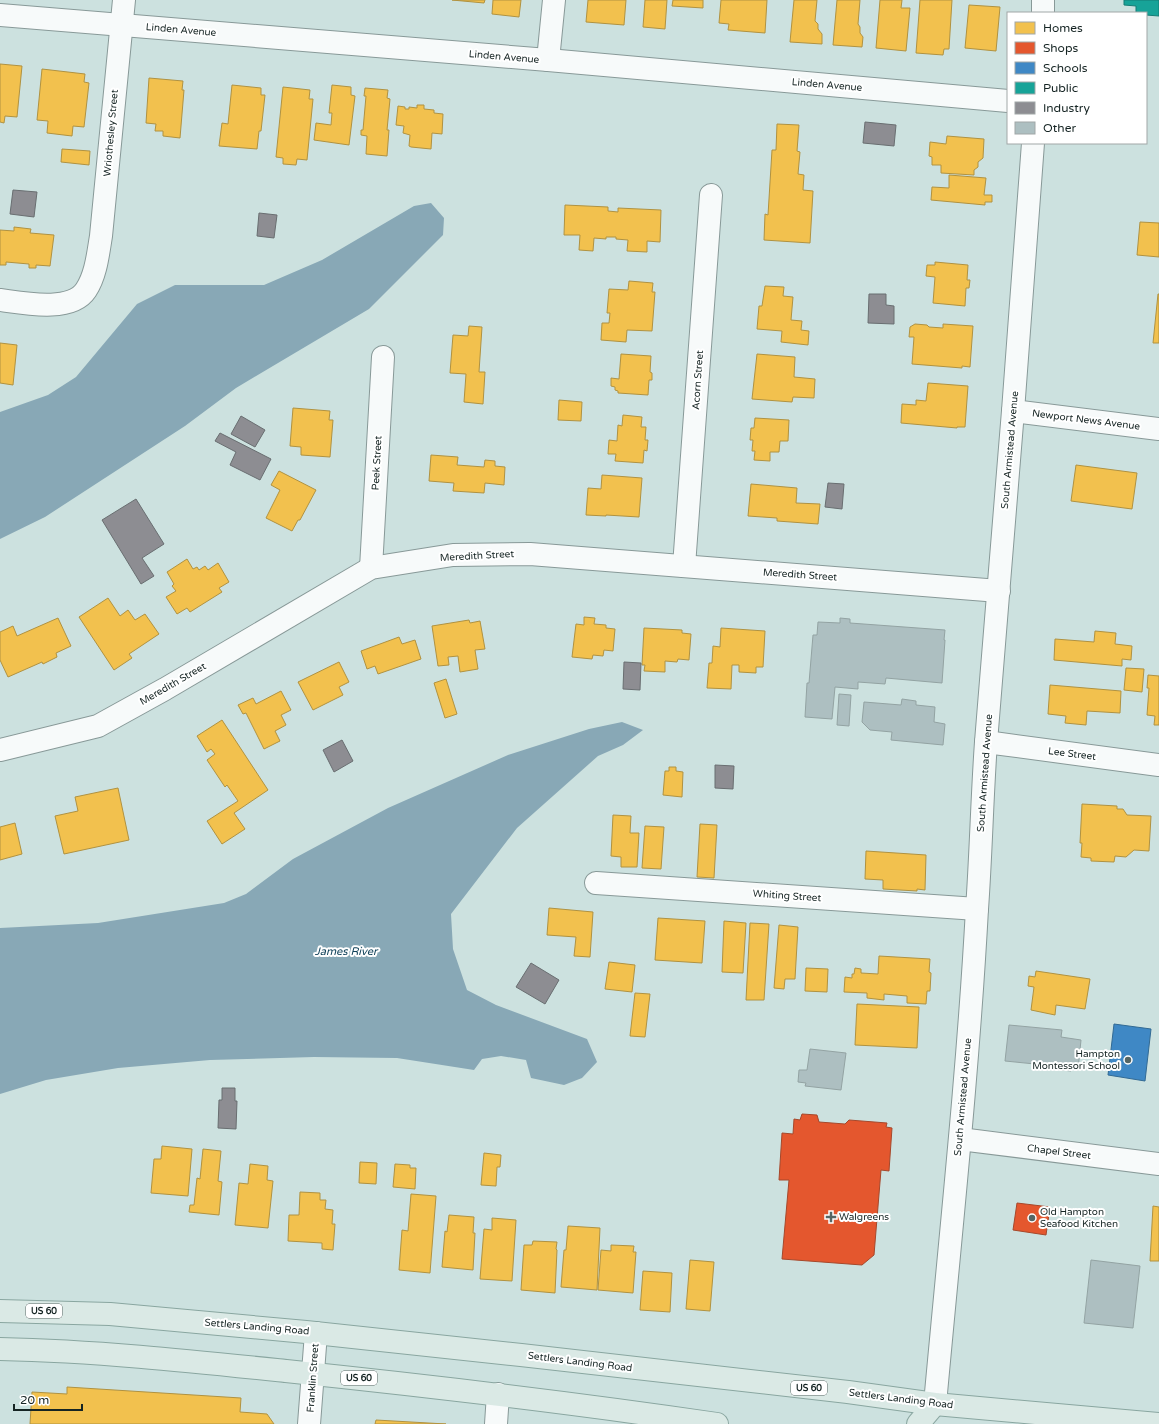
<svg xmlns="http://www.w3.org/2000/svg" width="1159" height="1424" viewBox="0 0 1159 1424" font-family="'Varela Round',sans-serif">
  <rect width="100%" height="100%" fill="#cce1df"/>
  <g fill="#88a8b6">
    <path d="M431,203L444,218L443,235L369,309L236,388L185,426L45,517L0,539V412L48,395L76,377L137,304L175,285H264L322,260L414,206Z"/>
    <path d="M622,722L643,730L623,745L598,756L517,828L451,914L453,949L467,990L496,1005L587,1039L597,1062L582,1078L564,1085L531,1078L526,1060L501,1056L482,1059L474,1070L397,1058L314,1057L210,1060L118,1068L46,1080L0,1094V928L98,923L224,903L246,894L293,859L388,808L508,755L589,729Z"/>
  </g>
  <g fill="#f2c14e" stroke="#b09241">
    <path d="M452,0H485L484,3Z"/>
    <path d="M493,0H521L519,17L492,14Z"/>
    <path d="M588,0H626L624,25L586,22Z"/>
    <path d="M645,0H667L665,29L643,27Z"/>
    <path d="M673,0H703V8L672,6Z"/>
    <path d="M721,0H767L765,33L728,30L729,24L719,23Z"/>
    <path d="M794,0H817L815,21L818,24V29L822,34V44L790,42Z"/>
    <path d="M837,0H860L858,24L860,27V33L863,37L862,47L833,45Z"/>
    <path d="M880,0H902L901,8H910L906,51L876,48Z"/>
    <path d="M920,0H952L949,49H944L943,55L916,53Z"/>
    <path d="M969,5L1000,7L996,51L965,48Z"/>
    <path d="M0,64L22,66L17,117L5,116L4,123L0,122Z"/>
    <path d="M42,69L85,74L84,82L89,83L84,127L73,126L72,136L47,133L48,121L37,120Z"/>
    <path d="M149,78L183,81L182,90H184L180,138L163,136V131H155L156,124L146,123Z"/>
    <path d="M232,85L261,88V95H265L261,131H259L257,149L219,146L222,123L228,124Z"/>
    <path d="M332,85L351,87V95L355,96L349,145L314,140L316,123L331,125L332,113H329Z"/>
    <path d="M283,87L310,90L309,99H313L307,160L297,159L296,165L283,164V158L276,157Z"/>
    <path d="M365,88L388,90L387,98L390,99L387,130H389L387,156L366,154L367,136L361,135V130H363L366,96H364Z"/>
    <path d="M417,105H424V109L434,110V113L443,114L442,134L432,133L431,149L411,147L409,146L410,135L403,133L404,126L396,125L398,106L405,107V109H409V107L417,108Z"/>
    <path d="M777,124L799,125L797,151L800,152L798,174L804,175L803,190L813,191L810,243L764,240L765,214L768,215L772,150H776Z"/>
    <path d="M947,136L984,139L983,158L978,162V167L974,170V175L941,173V165H932V157L929,156L930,142L946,144Z"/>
    <path d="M62,149L90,151L89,165L61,162Z"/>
    <path d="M949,175L986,178L984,195H992V202H985V205L931,200L932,187L949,188Z"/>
    <path d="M565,205L608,207V211L618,212V208L661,210L660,242L647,241V252L627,251L628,240L616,239V237H606V239L594,238L593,251L579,250L580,235H564Z"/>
    <path d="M1140,222L1159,223V257L1137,255Z"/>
    <path d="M14,227L31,229L30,233L54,235L50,266L36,265V268H29V264L6,262V265H0V230L14,231Z"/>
    <path d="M935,262L968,265L967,280H970L969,288H966L965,306L933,303L935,277L926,276L927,265H935Z"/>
    <path d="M629,281L653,283L652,292H655L652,331L627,330L626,342L601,340L602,323H609L610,313H607L609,289L628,290Z"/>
    <path d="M765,286L784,287L783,296L793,297L791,320L802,321L801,330L809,331L808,345L781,342L782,331L757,329L759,306H762Z"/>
    <path d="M1158,294H1159V343H1153Z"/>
    <path d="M915,324L927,325L929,327L943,328V324L973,326L970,367L962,366V368L912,364L914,337H909L910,327Z"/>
    <path d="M469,326L482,327L479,372H485L483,404L464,402L466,374L450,373L453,335L468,336Z"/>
    <path d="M0,343L17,345L13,385L0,383Z"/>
    <path d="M621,354L651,356L650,372L652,373V380H649L648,395L618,393V391L615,390V387L611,386V378L619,379Z"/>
    <path d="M757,354L795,357L794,377L815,379L814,398L793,397L792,402L752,399Z"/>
    <path d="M928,383L968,386L965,427H957V428L901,423L902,404L916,405V400L926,401Z"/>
    <path d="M559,400L582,402L581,421L558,420Z"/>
    <path d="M293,408L330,411L329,420H333L330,457L301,455V447L290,446Z"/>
    <path d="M623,415L642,417L641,427H646L645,440H648L647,451L644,450L643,463L615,461L616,454H608L609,440L617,441L618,425L622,426Z"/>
    <path d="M755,418L789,420L788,441H780L779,452H770V461L754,460L755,451H752L753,440H750L751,428H754Z"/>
    <path d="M431,455L458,457L457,465L484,467L485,460L495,461V466L505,467L504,485L485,483L484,493L453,491L454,483L429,481Z"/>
    <path d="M1076,465L1137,473L1132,509L1071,501Z"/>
    <path d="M279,471L316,490L300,520H298L292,531L266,518L280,490L271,485Z"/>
    <path d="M602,475L642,478L639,517L606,515V516L586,515L588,488L601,489Z"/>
    <path d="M751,484L797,488L796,503L820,504L818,524L777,521V518L748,516Z"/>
    <path d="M187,559L193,569L197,567L199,570L205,566L208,570L218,563L229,582L219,588L222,592L190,612L187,608L177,614L166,597L176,591L172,586L174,584L167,572Z"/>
    <path d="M108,598L120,616L128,610L135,620L145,614L159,634L129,654L132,658L114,670L79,617Z"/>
    <path d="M584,617L595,618L594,624L606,625V628L615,629L613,651L604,650L603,656L593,655L592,659L572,657L576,624L584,625Z"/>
    <path d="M58,618L71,646L56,653L57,657L43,664L42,662L8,677L0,660V632L13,626L17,636Z"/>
    <path d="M469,620L470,623L480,621L485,649L475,650L478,669L460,672L458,656L448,657L449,665L438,666L432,626Z"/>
    <path d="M644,628L682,630V633L691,634L689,660L678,659L677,662L665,661V672L644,671L645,665H642Z"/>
    <path d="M721,628L765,631L763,667H756V673L739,672V665H732L731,689L707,688L709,663H712L713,646L720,647Z"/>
    <path d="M1095,631L1116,633L1115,644L1132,646L1131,660L1122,659V666L1054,660L1055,639L1094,642Z"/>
    <path d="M399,637L402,644L415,640L421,659L378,674L375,666L367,669L361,651Z"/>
    <path d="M339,662L349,682L339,687L343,695L313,710L298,682Z"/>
    <path d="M1126,668L1144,669L1142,692L1124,690Z"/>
    <path d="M1148,675L1159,676V725H1154L1155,716L1147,715L1149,688H1147Z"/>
    <path d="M446,679L457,714L445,718L434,683Z"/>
    <path d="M1050,685L1121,691L1120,713L1087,711L1086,725L1065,723L1066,716L1048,714Z"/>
    <path d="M281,691L291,710L281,715L286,725L275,731L280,741L264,749L246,713L243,714L238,705L253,698L256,704Z"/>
    <path d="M222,720L268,790L234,813L245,829L222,844L207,821L238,801L227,785L225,787L207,760L215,754L211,749L207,752L197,736Z"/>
    <path d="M669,767H676V771L683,772L682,797L663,795L665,771H669Z"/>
    <path d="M118,788L129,840L64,854L55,816L78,811L75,797Z"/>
    <path d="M1082,804L1117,806V809H1123L1127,815L1151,816L1149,851L1134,850L1126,857L1115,856L1114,862L1091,861V858L1081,857L1082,843H1080Z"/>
    <path d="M613,815L631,816L630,833H639L637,867H621V857L611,856Z"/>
    <path d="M15,823L22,854L0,860V827Z"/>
    <path d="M700,824L717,825L714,878L697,877Z"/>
    <path d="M645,826L664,827L661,869L642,868Z"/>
    <path d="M866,851L926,855L925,890L917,889V891L883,889V880L865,879Z"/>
    <path d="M549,908L593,912L590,957L574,956L576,937L547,935Z"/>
    <path d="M658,918L705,921L702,963L655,960Z"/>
    <path d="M724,921L746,923L743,973L722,972Z"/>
    <path d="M750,923L769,924L764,1000H746Z"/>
    <path d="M779,925L798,927L795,979H785L784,989L774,988Z"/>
    <path d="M879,956L930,959L929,972L931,973L930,991H927L926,1004L907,1003V996L884,994V1000L867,998V993L844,992L845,977L852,978V974H854L855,968L861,969V973L878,974Z"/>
    <path d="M609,962L635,965L632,992L605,989Z"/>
    <path d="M806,968L828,969L827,992L805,991Z"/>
    <path d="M1036,971L1090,979L1085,1009L1056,1005L1055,1015L1031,1010L1034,987L1028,986L1029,976L1035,977Z"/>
    <path d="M635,993L650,994L645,1037L630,1036Z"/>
    <path d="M857,1004L919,1007L917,1048L855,1045Z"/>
    <path d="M162,1146L192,1149L188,1196L151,1193L154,1159H161Z"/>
    <path d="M203,1149L221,1151L218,1181L222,1182L219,1215L189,1212L190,1205H194L197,1178L200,1179Z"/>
    <path d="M484,1153L501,1155L500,1167H497L496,1186L481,1185Z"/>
    <path d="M360,1162L377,1163L376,1184L359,1183Z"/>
    <path d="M250,1164L268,1166L267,1180L273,1181L268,1228L235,1225L239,1183L248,1184Z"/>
    <path d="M395,1164L410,1165V1168H416L415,1189L393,1187Z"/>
    <path d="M300,1192L320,1193V1200H326L325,1209L333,1210L332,1224H335L333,1250L322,1249V1243L288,1241L289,1215H299Z"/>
    <path d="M411,1194L436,1196L430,1273L399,1270L402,1230L408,1231Z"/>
    <path d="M1153,1206L1159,1207V1261H1150Z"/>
    <path d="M449,1215L474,1217L473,1233H475L473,1270L442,1267L445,1231L447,1232Z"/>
    <path d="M492,1218L516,1220L512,1281L480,1279L484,1229L492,1230Z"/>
    <path d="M568,1226L600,1228L597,1290L561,1287L564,1250H566Z"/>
    <path d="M533,1241L557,1242L556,1249L557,1250L555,1293L521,1290L524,1245H532Z"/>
    <path d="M611,1245L634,1246L633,1252H636L633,1293L598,1290L601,1250L611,1251Z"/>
    <path d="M690,1260L714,1262L710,1311L686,1309Z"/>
    <path d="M643,1271L672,1273L670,1312L640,1310Z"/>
    <path d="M67,1387L241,1398L240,1412L267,1414L274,1424H30L32,1392L67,1394Z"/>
    <path d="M376,1420L446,1424H375Z"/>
  </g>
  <g fill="#e4572e" stroke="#a6482b">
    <path d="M802,1114L817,1115L819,1122L845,1124L849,1120L887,1123L886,1127L892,1128L889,1171L881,1170L874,1255L862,1265L782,1259L789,1180H779L782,1133L793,1134L794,1119L800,1120Z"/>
    <path d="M1017,1203L1050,1207L1046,1235L1013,1230Z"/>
  </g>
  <path fill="#3f88c5" stroke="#326a94" d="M1114,1024L1151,1029L1145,1081L1108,1075Z"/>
  <path fill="#17a398" stroke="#167d75" d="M1124,0H1159V16L1146,15V13H1136V6L1124,5Z"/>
  <g fill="#8d8d92" stroke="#696e71">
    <path d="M865,122L896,125L894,146L863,143Z"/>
    <path d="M13,190L37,192L34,217L10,214Z"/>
    <path d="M259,213L277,215L274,238L257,236Z"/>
    <path d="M869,294H886V305L894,306V324L868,323Z"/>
    <path d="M241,416L265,430L255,447L231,434Z"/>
    <path d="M220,433L271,459L260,480L230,465L236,452L215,441Z"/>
    <path d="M828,483L844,484L842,509L825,507Z"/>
    <path d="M136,499L164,544L142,558L154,576L141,584L102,520Z"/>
    <path d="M624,662L641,663L640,690L623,689Z"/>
    <path d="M342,740L353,761L334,772L323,750Z"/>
    <path d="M715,765L734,766L733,789L715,788Z"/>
    <path d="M531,963L559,980L545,1004L516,987Z"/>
    <path d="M222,1088H235V1101H237L236,1129L218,1128L219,1100H222Z"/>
  </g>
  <g fill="#adbfc1" stroke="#93a3a3">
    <path d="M840,618L850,619V623L945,630L944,640H945L942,683L886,678L885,684L858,682V689L835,687L832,719L805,717L807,683H809L813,635H817L818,622L840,623Z"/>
    <path d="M839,694L851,695L849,726L837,725Z"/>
    <path d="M902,699L916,701V705L935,707L934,722L945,724L943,745L891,740L892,732L870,730L862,722L864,702L901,705Z"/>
    <path d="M1009,1025L1062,1030L1061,1037L1081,1040L1078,1070L1071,1069V1071L1045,1068V1065L1005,1061Z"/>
    <path d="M810,1049L846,1053L841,1090L805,1086L806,1083L798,1082L799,1070H807Z"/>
    <path d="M1091,1260L1140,1266L1133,1328L1084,1323Z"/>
  </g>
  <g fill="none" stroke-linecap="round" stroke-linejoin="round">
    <defs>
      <g id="minor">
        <path d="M1043,13V0"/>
        <path d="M0,15L548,60L1008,101"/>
        <path d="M548,60L554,0"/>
        <path d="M0,300C23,303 71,313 86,290C96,275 98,254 101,236L124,0"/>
        <path d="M1013,411L1159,429"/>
        <path d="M684,566L711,195"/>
        <path d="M371,568L383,357"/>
        <path d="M986,742L1159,765"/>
        <path d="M0,750L98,726L165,689L371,568L453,555L530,554L999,591"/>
        <path d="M596,883L977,909"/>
        <path d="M960,1139L1159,1164"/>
        <path d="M935,1404C950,1239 968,1074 977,909C981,853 982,798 986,742L1013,411L1033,143"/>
        <path d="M309,1424L316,1333"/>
        <path d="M496,1424L498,1394"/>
      </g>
      <g id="primary">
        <path d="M0,1311L110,1314L306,1332L521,1355L848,1392L935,1404L1158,1424"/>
        <path d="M0,1349C96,1351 190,1361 286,1371C430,1386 574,1403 717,1424"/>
        <path d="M918,1424L935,1404"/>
      </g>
    </defs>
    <use href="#minor" stroke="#889998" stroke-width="24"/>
    <use href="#primary" stroke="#89a6a0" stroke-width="24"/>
    <use href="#minor" stroke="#f7fafa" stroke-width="22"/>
    <use href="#primary" stroke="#dae9e5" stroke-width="22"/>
  </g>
  <g fill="#556665" stroke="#fff" stroke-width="1.5">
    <circle cx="1128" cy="1060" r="4"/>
    <path d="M829 1211h4v4h4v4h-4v4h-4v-4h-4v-4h4z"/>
    <circle cx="1032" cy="1218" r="4"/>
  </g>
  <g text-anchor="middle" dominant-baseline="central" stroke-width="4" stroke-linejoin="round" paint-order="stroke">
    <g fill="#fff" stroke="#5b6665" stroke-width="1">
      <rect x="26" y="1304" width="36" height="14" rx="3"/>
      <rect x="341" y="1371" width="36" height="14" rx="3"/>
      <rect x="791" y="1381" width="36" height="14" rx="3"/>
    </g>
    <g font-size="9" font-weight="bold" fill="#152423">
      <text x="44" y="1311">US 60</text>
      <text x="359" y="1378">US 60</text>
      <text x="809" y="1388">US 60</text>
    </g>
    <g font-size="10" fill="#152423" stroke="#fff">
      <text transform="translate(181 30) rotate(5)">Linden Avenue</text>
      <text transform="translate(504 57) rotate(5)">Linden Avenue</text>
      <text transform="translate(827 85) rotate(5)">Linden Avenue</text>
      <text transform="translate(111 133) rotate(-85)">Wriothesley Street</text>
      <text transform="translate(698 380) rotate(-86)">Acorn Street</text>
      <text transform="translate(1086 420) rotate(7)">Newport News Avenue</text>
      <text transform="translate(1010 450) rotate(-85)">South Armistead Avenue</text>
      <text transform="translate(377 463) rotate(-87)">Peek Street</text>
      <text transform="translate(477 556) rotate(-3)">Meredith Street</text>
      <text transform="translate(800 575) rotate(4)">Meredith Street</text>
      <text transform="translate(173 684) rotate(-30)">Meredith Street</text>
      <text transform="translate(1072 754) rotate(7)">Lee Street</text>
      <text transform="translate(985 773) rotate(-86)">South Armistead Avenue</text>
      <text transform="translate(787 896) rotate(4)">Whiting Street</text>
      <text transform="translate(963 1097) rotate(-85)">South Armistead Avenue</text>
      <text transform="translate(1059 1152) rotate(7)">Chapel Street</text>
      <text transform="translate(257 1327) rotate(5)">Settlers Landing Road</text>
      <text transform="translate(580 1362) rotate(7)">Settlers Landing Road</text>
      <text transform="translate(313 1378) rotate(-86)">Franklin Street</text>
      <text transform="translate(901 1399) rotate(7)">Settlers Landing Road</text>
    </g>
    <g font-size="10" fill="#152423" stroke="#fff" text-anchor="start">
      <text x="1120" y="1054" text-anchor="end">Hampton<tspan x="1120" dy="12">Montessori School</tspan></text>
      <text x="1040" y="1212">Old Hampton<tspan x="1040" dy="12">Seafood Kitchen</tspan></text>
      <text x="839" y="1217">Walgreens</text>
    </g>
    <g font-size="11" font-style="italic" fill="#11425a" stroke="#fff">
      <text x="346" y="951">James River</text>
    </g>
  </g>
  <rect x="1007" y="12" width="140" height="132" fill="#ffffff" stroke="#a1a7a7"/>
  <rect x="1015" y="22" width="20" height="12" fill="#f2c14e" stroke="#a1a7a7"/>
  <text x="1043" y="32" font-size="12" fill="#152423">Homes</text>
  <rect x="1015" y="42" width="20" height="12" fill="#e4572e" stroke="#a1a7a7"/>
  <text x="1043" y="52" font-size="12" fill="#152423">Shops</text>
  <rect x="1015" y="62" width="20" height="12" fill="#3f88c5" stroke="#a1a7a7"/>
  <text x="1043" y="72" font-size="12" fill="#152423">Schools</text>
  <rect x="1015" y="82" width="20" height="12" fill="#17a398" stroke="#a1a7a7"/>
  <text x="1043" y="92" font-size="12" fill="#152423">Public</text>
  <rect x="1015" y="102" width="20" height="12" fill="#8d8d92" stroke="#a1a7a7"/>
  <text x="1043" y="112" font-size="12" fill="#152423">Industry</text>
  <rect x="1015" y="122" width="20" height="12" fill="#adbfc1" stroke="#a1a7a7"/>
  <text x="1043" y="132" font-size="12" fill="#152423">Other</text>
  <path d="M14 1404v6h68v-6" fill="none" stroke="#152423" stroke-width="2"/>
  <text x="20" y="1404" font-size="12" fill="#152423" stroke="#ffffff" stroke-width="3" paint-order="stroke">20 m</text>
</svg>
